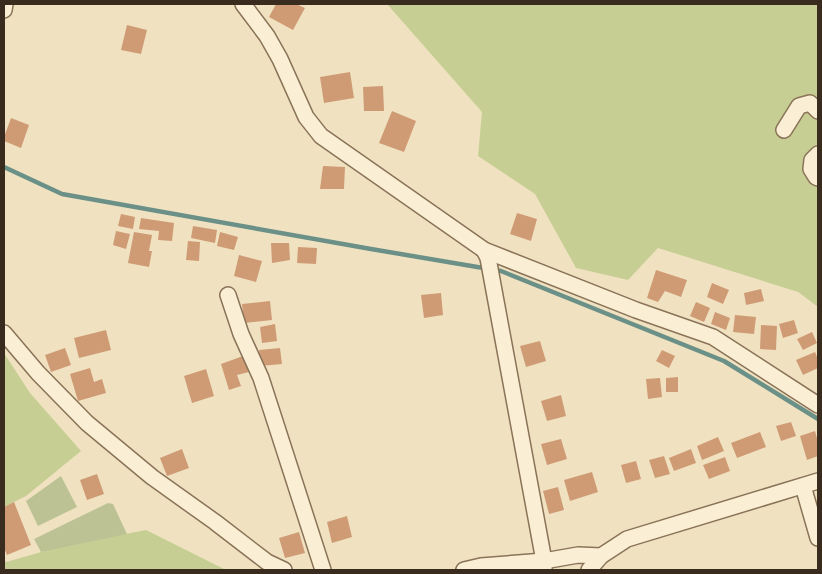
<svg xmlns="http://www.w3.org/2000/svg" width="822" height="574" viewBox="0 0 822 574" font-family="Spectral,serif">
  <rect width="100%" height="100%" fill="#f0e2c1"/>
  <g fill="#c7ce94">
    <path d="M387,4H818V307L798,292L658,248L628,280L576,268L535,194L478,156L482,112Z"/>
    <path d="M4,353L30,393L81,451L26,496L4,507Z"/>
    <path d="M146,530L226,570H4V558L6,562L59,547Z"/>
  </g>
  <g fill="#bcc294">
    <path d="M61,476L77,507L38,526L26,501Z"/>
    <path d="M108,503L113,504L127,534L41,552L34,539Z"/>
  </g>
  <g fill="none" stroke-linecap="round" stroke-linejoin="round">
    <path stroke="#6a9087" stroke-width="4.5" d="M4,167L62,194L371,249L501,271L724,361L818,419"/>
  </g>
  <g fill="#cf9b75">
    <path d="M276,4H296L305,8L293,30L269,17Z"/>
    <path d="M127,25L147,30L141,54L121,50Z"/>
    <path d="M350,72L354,98L324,103L320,77Z"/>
    <path d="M383,86L384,111H364L363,87Z"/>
    <path d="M392,111L416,121L404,152L379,143Z"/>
    <path d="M11,118L29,125L21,148L4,141V137Z"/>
    <path d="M323,166L345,167L344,189H320Z"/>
    <path d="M517,213L537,219L531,241L510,234Z"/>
    <path d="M121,214L135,217L133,229L118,226Z"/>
    <path d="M141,218L174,223L172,241L158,240L159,231L139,229Z"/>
    <path d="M193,226L217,230L215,243L191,238Z"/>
    <path d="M116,231L130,234L126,249L113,245Z"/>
    <path d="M134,232L152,235L149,251H152L149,267L128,263Z"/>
    <path d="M220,232L238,237L234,250L217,246Z"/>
    <path d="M188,241L200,242L199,261L186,260Z"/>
    <path d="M271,243H289L290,260L272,263Z"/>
    <path d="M298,247L317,248L316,264L297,263Z"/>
    <path d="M239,255L262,261L256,282L234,276Z"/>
    <path d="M656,270L687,280L681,297L665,291L658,302L647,298Z"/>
    <path d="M712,283L729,290L723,304L707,297Z"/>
    <path d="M761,289L764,301L746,305L744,293Z"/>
    <path d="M441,293L443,315L424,318L421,295Z"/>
    <path d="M270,301L272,320L244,323L242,304Z"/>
    <path d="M696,302L710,308L704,322L690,316Z"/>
    <path d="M715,312L730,318L726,330L711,324Z"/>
    <path d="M735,315L756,317L754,334L733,332Z"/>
    <path d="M794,320L798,333L783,338L779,324Z"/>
    <path d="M275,324L277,341L262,343L260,327Z"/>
    <path d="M761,325L777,326L776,350L760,349Z"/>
    <path d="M106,330L111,350L79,358L74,338Z"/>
    <path d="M812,332L817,343L803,350L797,339Z"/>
    <path d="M540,341L546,361L526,367L520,346Z"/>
    <path d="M65,348L71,365L51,372L45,355Z"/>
    <path d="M280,348L282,364L261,366L259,350Z"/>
    <path d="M662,350L675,356L669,368L656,361Z"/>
    <path d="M815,352L818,359V368L803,375L796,360Z"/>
    <path d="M243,356L249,372L237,375L241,386L229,390L221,364Z"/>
    <path d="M90,368L94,382L102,379L106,393L78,401L70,374Z"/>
    <path d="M206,369L214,396L192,403L184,376Z"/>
    <path d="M678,377V392H666V378Z"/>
    <path d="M660,378L662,397L648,399L646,379Z"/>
    <path d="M561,395L566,416L547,421L541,401Z"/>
    <path d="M791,422L796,436L781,441L776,426Z"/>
    <path d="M815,431L818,442V456L807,460L800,436Z"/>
    <path d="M760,432L766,447L737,458L731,443Z"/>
    <path d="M718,437L724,451L702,460L697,446Z"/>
    <path d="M561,439L567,459L547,465L541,444Z"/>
    <path d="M182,449L189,468L167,476L160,458Z"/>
    <path d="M691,449L696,463L674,471L669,458Z"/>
    <path d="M664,456L670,474L655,478L649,460Z"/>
    <path d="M725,457L730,471L709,479L703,465Z"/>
    <path d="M636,461L641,479L626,483L621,465Z"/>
    <path d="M592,472L598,492L570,501L564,480Z"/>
    <path d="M97,474L104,494L87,500L80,480Z"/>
    <path d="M558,487L564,510L549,514L543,491Z"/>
    <path d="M14,502L31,545L7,555L4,548V507Z"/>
    <path d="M347,516L352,537L332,543L327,522Z"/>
    <path d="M299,532L305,553L285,558L279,538Z"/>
  </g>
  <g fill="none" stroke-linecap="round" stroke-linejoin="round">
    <defs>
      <g id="minor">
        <path d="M243,4L267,36L280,59L306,117L321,136L484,250L636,310L713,337L818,405"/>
        <path d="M4,10L5,4"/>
        <path d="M784,130L799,106L810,103L818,111"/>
        <path d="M818,154L812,160L811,169L816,177L818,178"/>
        <path d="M484,250L488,258L544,561V570"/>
        <path d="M228,295L241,334L261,378L323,570"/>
        <path d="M4,333L38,373L87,423L152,477L215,522L267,562L284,570"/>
        <path d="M803,486L818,538"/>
        <path d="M464,570L481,566L544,561L578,555L601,556"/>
        <path d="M589,570L601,556L627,539L818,481"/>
      </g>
    </defs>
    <use href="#minor" stroke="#8a7358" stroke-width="18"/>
    <use href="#minor" stroke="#faefd4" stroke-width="15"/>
  </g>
  <rect width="822" height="574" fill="none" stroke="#392b1d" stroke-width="10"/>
</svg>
